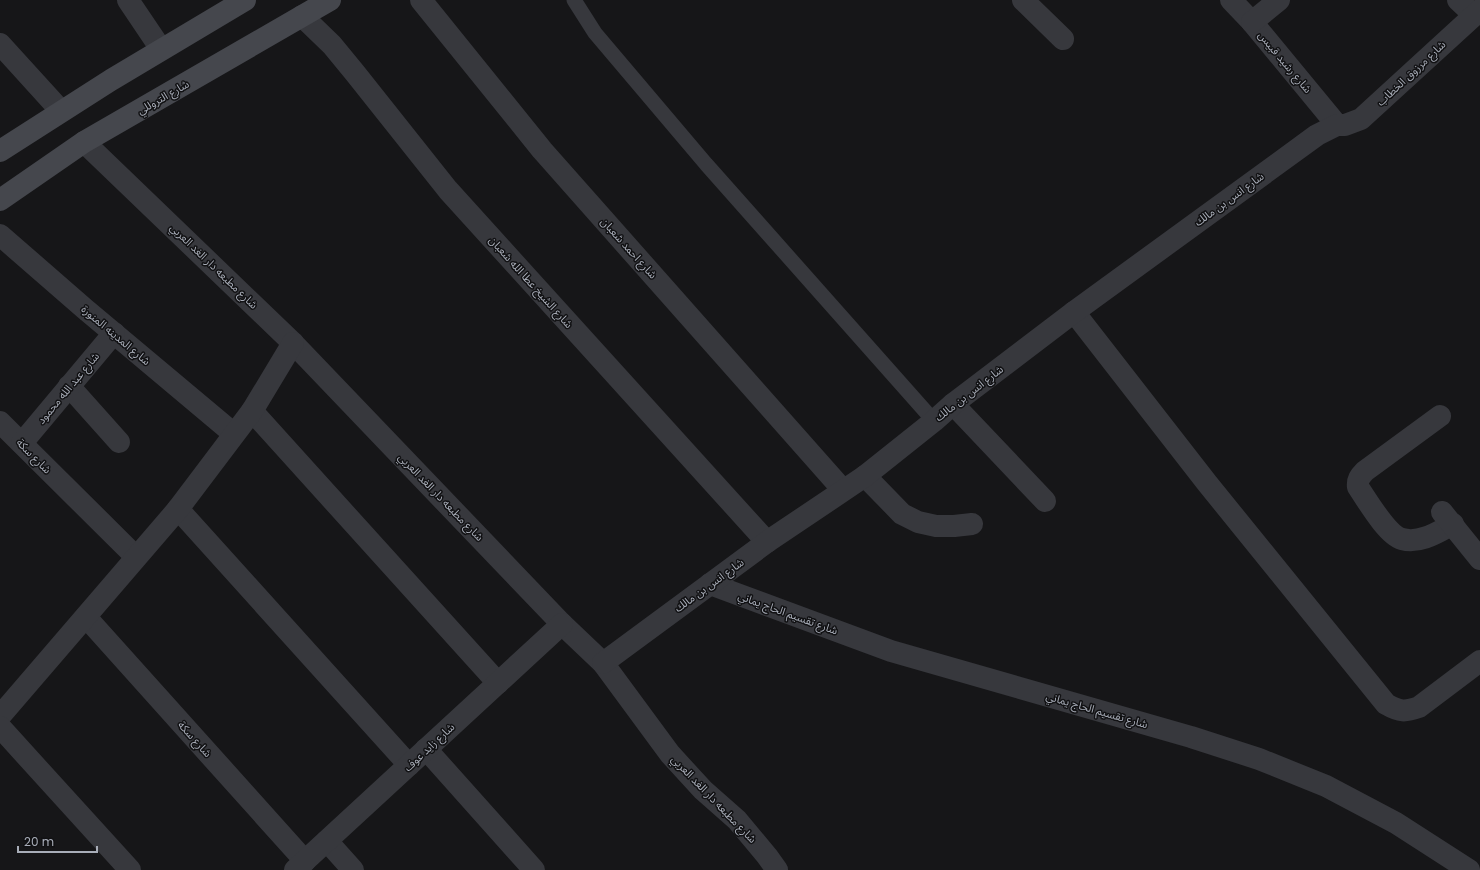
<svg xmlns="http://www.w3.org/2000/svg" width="1480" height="870" viewBox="0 0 1480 870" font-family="Poppins,'Noto Sans Arabic',sans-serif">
  <rect width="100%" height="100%" fill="#161618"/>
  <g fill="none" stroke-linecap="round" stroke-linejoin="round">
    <path stroke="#37383d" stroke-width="15" d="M574,0L595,33L706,164L934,421"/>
    <g stroke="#37383d" stroke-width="22">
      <path d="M128,0L161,49"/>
      <path d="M421,0L542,150L843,490"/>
      <path d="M1023,0L1063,39"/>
      <path d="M1231,0L1252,22L1337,125"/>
      <path d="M1458,0L1474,15"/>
      <path d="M302,16L332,45L355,73L448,190L767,542"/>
      <path d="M1252,22L1279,0"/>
      <path d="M0,44L61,111"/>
      <path d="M84,142L293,343L562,624L603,663L670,754L703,790L737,820L767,856L777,870"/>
      <path d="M0,235L85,309L234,434"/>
      <path d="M1074,312L1207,483L1386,704C1400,712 1405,712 1419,707L1480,661"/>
      <path d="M69,386L119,442"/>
      <path d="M953,404L1045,501"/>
      <path d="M252,411L498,683"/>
      <path d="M1440,416L1365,471C1360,476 1357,480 1358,487C1367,500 1387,535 1402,539C1420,544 1438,532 1453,524"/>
      <path d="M0,422L136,557"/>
      <path d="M22,443L114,333"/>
      <path d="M865,476L902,514L918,522L936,526H954L972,524"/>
      <path d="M178,509L409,765"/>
      <path d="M1442,512L1480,559"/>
      <path d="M710,584L891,651L1191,737L1259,759L1326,786L1396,823L1469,870"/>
      <path d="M86,617L305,861"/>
      <path d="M603,663L767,542L865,476L934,421L953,404L1074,312L1317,135L1337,125H1345L1361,119L1480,10"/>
      <path d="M0,716L178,509L252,411L293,343"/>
      <path d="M0,727L130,870"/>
      <path d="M426,749L534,870"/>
      <path d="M327,841L353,870"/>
      <path d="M295,870L562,624"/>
    </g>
    <g stroke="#45474d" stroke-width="22">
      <path d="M0,151L111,80L245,0"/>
      <path d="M0,200L84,142L330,0"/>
    </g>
  </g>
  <g text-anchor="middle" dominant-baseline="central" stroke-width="3" stroke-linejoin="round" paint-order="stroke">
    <g font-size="11" fill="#a8adb8" stroke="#111113">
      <text transform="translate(1285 62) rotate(50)">شارع رشيد قبيس</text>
      <text transform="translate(1411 73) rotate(-43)">شارع مرزوق الخطاب</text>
      <text transform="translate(163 97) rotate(-30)">شارع التروللي</text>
      <text transform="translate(1229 199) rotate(-36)">شارع انس بن مالك</text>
      <text transform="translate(629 248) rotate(48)">شارع احمد شعبان</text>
      <text transform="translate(214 266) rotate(44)">شارع مطبعه دار الغد العربي</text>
      <text transform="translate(531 282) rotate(48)">شارع الشيخ عطا الله شعبان</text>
      <text transform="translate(116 335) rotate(40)">شارع المدينه المنورة</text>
      <text transform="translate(68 388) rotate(-50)">شارع عبد الله محمود</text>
      <text transform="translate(969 393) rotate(-38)">شارع انس بن مالك</text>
      <text transform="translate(34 456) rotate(45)">شارع سكة</text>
      <text transform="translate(441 497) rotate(46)">شارع مطبعه دار الغد العربي</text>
      <text transform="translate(709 585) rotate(-36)">شارع انس بن مالك</text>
      <text transform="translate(788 613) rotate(20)">شارع تقسيم الحاج يماني</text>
      <text transform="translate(1097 710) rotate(16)">شارع تقسيم الحاج يماني</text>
      <text transform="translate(195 739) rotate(48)">شارع سكة</text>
      <text transform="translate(429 747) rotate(-43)">شارع زايد عوف</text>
      <text transform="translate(714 799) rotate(46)">شارع مطبعه دار الغد العربي</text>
    </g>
  </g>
  <path d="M18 846v6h79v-6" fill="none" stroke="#a8adb8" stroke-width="2"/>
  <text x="24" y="846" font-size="12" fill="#a8adb8" stroke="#111113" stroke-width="3" paint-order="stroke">20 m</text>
</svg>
